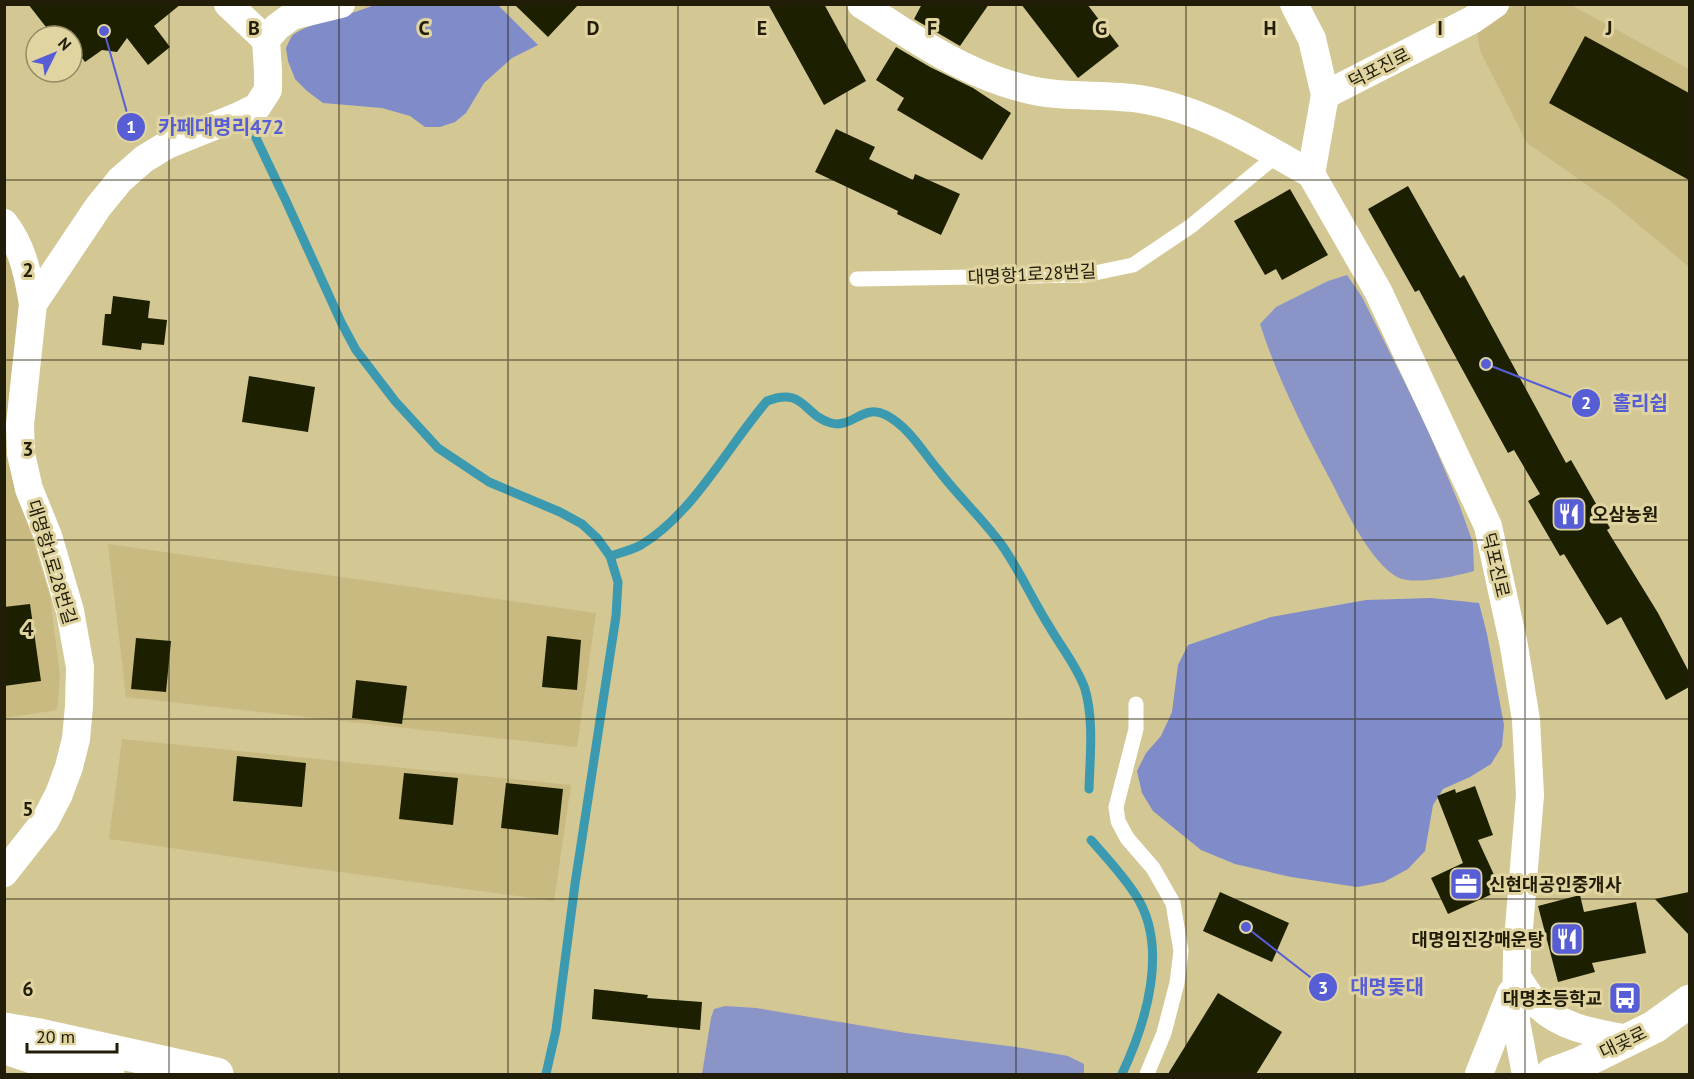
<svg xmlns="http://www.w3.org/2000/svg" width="1694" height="1079" viewBox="0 0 1694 1079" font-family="'PT Sans','Noto Sans KR',sans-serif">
  <rect width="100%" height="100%" fill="#d3c794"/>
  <g fill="#c8ba80">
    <path d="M1514,5H1571L1689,69V267L1610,201L1527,143L1480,51L1477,31Z"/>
    <path d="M4,227L23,256L16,484L50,597L60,676L57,710L5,718Z"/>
    <path d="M108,544L596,613L577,747L126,697Z"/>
    <path d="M122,739L571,785L554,901L310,868L109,839Z"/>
  </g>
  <g fill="#8b94c7">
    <path d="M1347,275L1362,297L1425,423L1459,504L1473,543L1474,571C1456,576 1414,586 1397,577C1370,561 1346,511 1332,483C1305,432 1278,380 1260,324L1276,307L1328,281Z"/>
    <path d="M725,1006L756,1008L906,1033L1016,1047L1068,1056L1084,1064V1074H702L711,1018L714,1009Z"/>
  </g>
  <g fill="#808bc9">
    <path d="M376,4L498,5L538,45L512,58L484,83L466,113L455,122L440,127H425L410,116L382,108L323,103L307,91L295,79L288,61L286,48C288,44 290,38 293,35C307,23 356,14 376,4Z"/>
    <path d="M1431,598L1479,603L1487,634L1504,725L1502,746L1491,764L1470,777L1443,789L1433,805L1425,851L1408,869L1384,882L1357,887L1291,877L1235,864L1201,850L1153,811L1142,793L1137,771L1146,753L1161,736L1172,712L1178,665L1188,645L1271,617L1366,600Z"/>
  </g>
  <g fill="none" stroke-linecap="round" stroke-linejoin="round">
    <g stroke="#3b9ab0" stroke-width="9">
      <path d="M256,138L286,201L341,322L356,350L395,401L438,448L489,482L560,512L582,524L597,538L610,556L618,582L616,616L575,884L556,1030L546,1074"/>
      <path d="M610,556C620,553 632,550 641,545C693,514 728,446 767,401C804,386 804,416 831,423C852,429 863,403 886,415C910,428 922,451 939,471C958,496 982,518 1001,544C1019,569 1032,599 1049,626C1061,647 1077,666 1085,689C1094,720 1090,757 1089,789"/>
      <path d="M1091,840C1106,857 1123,875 1135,894C1170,946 1146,1023 1122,1074"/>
    </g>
  </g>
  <g fill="#1c2000">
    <path d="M28,4H181L154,26L170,47L148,65L127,38L117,52L102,50L85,62L72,44V36H53Z"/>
    <path d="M514,4H579L548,37Z"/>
    <path d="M768,4H824L866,81L824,105Z"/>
    <path d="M922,4H989L960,46L914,19Z"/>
    <path d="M1021,4H1087L1119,46L1078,78Z"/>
    <path d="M1585,36L1689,93V180L1549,103Z"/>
    <path d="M896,47L930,67L973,88L1011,113L982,160L897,110L904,98L876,80Z"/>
    <path d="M836,129L875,147L869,159L913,180L915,174L960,194L941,235L897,214L898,211L815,172Z"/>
    <path d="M1408,186L1460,278L1464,275L1566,463L1571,460L1610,528L1607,530L1658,613L1689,672V687L1666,700L1621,617L1607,625L1564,554L1560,556L1528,501L1540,494L1514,450L1508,453L1419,290L1415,292L1368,209Z"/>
    <path d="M1290,189L1328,255L1282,280L1276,269L1265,275L1234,221Z"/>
    <path d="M113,296L150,301L148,318L167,320L164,345L142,343L141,350L102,345L105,314H111Z"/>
    <path d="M249,376L315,387L308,432L242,422Z"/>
    <path d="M30,604L41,681L4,686V607Z"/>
    <path d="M547,636L581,640L577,690L542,687Z"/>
    <path d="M136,638L171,641L166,692L131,689Z"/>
    <path d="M356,680L407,686L402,724L352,718Z"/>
    <path d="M237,756L306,763L302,807L233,801Z"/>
    <path d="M404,773L458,778L453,825L399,819Z"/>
    <path d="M506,783L563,789L558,835L501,828Z"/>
    <path d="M1475,786L1493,835L1478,840L1501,890L1448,914L1431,878L1463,863L1437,796L1455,789L1456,793Z"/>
    <path d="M1220,892L1289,923L1272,962L1203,931Z"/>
    <path d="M1689,892V935L1655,899Z"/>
    <path d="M1580,895L1584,912L1636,902L1646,953L1592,963L1595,972L1558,982L1538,906Z"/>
    <path d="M594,989L648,995L647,998L702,1002L700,1030L592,1019Z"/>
    <path d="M1218,993L1282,1032L1256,1074H1168Z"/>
  </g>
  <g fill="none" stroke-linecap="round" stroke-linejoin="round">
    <g stroke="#fff" stroke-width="15">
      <path d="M857,279L1085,275L1133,265L1191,226L1277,155"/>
      <path d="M1136,704V729L1116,807L1118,821L1127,838L1153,868L1173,903L1181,951L1177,983L1164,1033L1147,1074"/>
    </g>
    <g stroke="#fff" stroke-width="28">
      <path d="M228,4L266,40"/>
      <path d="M861,4C911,37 963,73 1022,88C1061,99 1102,93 1140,99C1202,109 1257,143 1311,174"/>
      <path d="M1294,4L1312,39L1325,95L1311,174L1378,291L1488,526L1514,646L1526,720L1530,795L1517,952L1516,1022L1526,1074"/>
      <path d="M1325,95L1472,20L1495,4"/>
      <path d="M4,223C23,247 28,275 33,304"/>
      <path d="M4,873L45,821L59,794L69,767L76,739L79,706L80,667L70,611L48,536L29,489L21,454L20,425L33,304L98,207L120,180L144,159L167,145L239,116L257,107L268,90V71L266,40L277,27L292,16L341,4"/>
      <path d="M1517,977C1523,986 1529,997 1537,1004C1562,1029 1596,1033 1629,1039"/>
      <path d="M1479,1074L1511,993"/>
    </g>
    <g stroke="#fff" stroke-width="33">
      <path d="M4,1029L40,1035L217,1074"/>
      <path d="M9,1049L36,1058L108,1074"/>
      <path d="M1552,1074L1579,1064L1654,1027L1690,1001"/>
    </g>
  </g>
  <path fill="none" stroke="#221d09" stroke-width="1.5" stroke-opacity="0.55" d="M169,4V1074M339,4V1074M508,4V1074M678,4V1074M847,4V1074M1016,4V1074M1186,4V1074M1355,4V1074M1525,4V1074M4,180H1690M4,360H1690M4,540H1690M4,719H1690M4,899H1690"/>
  <defs>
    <symbol id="restaurant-square" viewBox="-11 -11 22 22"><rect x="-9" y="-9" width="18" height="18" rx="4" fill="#575ed5" stroke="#e0d4a1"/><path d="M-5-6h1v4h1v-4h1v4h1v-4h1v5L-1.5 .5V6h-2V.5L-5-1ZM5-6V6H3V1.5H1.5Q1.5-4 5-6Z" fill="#fff"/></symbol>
    <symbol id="office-square" viewBox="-11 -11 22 22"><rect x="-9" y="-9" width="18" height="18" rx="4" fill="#575ed5" stroke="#e0d4a1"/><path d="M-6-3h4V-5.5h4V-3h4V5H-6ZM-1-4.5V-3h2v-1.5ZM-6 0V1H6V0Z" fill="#fff"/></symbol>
    <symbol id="bus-square" viewBox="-11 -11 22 22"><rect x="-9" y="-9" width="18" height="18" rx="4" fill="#575ed5" stroke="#e0d4a1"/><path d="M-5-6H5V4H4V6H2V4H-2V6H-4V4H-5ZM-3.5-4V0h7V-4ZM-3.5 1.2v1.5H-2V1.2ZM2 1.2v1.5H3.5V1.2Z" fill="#fff"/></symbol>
  </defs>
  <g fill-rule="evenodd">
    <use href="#restaurant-square" x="1550" y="495" width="38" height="38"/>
    <use href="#office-square" x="1447" y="865" width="38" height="38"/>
    <use href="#restaurant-square" x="1548" y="920" width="38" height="38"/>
    <use href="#bus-square" x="1606" y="979" width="38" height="38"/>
  </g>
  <g text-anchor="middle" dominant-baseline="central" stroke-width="6" stroke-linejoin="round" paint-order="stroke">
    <g font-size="18" fill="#221d09" stroke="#e0d4a1">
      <text transform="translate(1379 68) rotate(-27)">덕포진로</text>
      <text transform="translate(1032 274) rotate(-3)">대명항1로28번길</text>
      <text transform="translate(52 562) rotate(73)">대명항1로28번길</text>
      <text transform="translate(1496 565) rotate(77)">덕포진로</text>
      <text transform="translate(1623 1042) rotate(-26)">대곶로</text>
    </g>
    <g font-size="18" font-weight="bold" fill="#221d09" stroke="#e0d4a1" text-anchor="start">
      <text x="1592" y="514">오삼농원</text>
      <text x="1489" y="884">신현대공인중개사</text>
      <text x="1544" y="939" text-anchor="end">대명임진강매운탕</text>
      <text x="1602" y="998" text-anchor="end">대명초등학교</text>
    </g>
  </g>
  <g font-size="20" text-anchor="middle" font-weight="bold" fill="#221d09" stroke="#e0d4a1" stroke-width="6" stroke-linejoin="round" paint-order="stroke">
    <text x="254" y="35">B</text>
    <text x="424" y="35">C</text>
    <text x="593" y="35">D</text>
    <text x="762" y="35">E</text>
    <text x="932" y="35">F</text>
    <text x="1101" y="35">G</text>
    <text x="1270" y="35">H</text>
    <text x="1440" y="35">I</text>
    <text x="1609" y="35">J</text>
    <text x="28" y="277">2</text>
    <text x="28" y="456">3</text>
    <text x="28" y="636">4</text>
    <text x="28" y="816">5</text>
    <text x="28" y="996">6</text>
  </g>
  <path fill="none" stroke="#575ed5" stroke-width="2" d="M104 31L131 127M1486 364L1586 403M1246 927L1323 987"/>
  <g fill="#575ed5" stroke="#e0d4a1" stroke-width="2">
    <circle cx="104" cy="31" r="6"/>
    <circle cx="1486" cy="364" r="6"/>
    <circle cx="1246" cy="927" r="6"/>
    <circle cx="131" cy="127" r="15"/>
    <circle cx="1586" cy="403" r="15"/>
    <circle cx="1323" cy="987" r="15"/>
  </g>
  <g font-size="18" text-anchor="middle" font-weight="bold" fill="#fff">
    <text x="131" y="133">1</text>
    <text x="1586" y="409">2</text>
    <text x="1323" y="994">3</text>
  </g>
  <g font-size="20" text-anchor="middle" font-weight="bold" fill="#575ed5" stroke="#e0d4a1" stroke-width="6" stroke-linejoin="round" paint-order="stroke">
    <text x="221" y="134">카페대명리472</text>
    <text x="1640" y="410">홀리쉽</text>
    <text x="1387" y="994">대명돛대</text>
  </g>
  <rect width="1694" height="1079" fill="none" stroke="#221d09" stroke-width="12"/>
  <g transform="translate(54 54) rotate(47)"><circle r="28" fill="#e0d4a1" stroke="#948b64" stroke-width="1.5"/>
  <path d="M0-4.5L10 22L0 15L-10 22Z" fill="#575ed5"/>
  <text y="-9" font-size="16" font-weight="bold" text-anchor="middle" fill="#221d09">N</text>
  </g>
  <path d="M27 1043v9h90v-9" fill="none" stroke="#221d09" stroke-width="3"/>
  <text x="36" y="1043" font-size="18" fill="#221d09" stroke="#e0d4a1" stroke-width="4.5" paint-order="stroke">20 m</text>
</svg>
